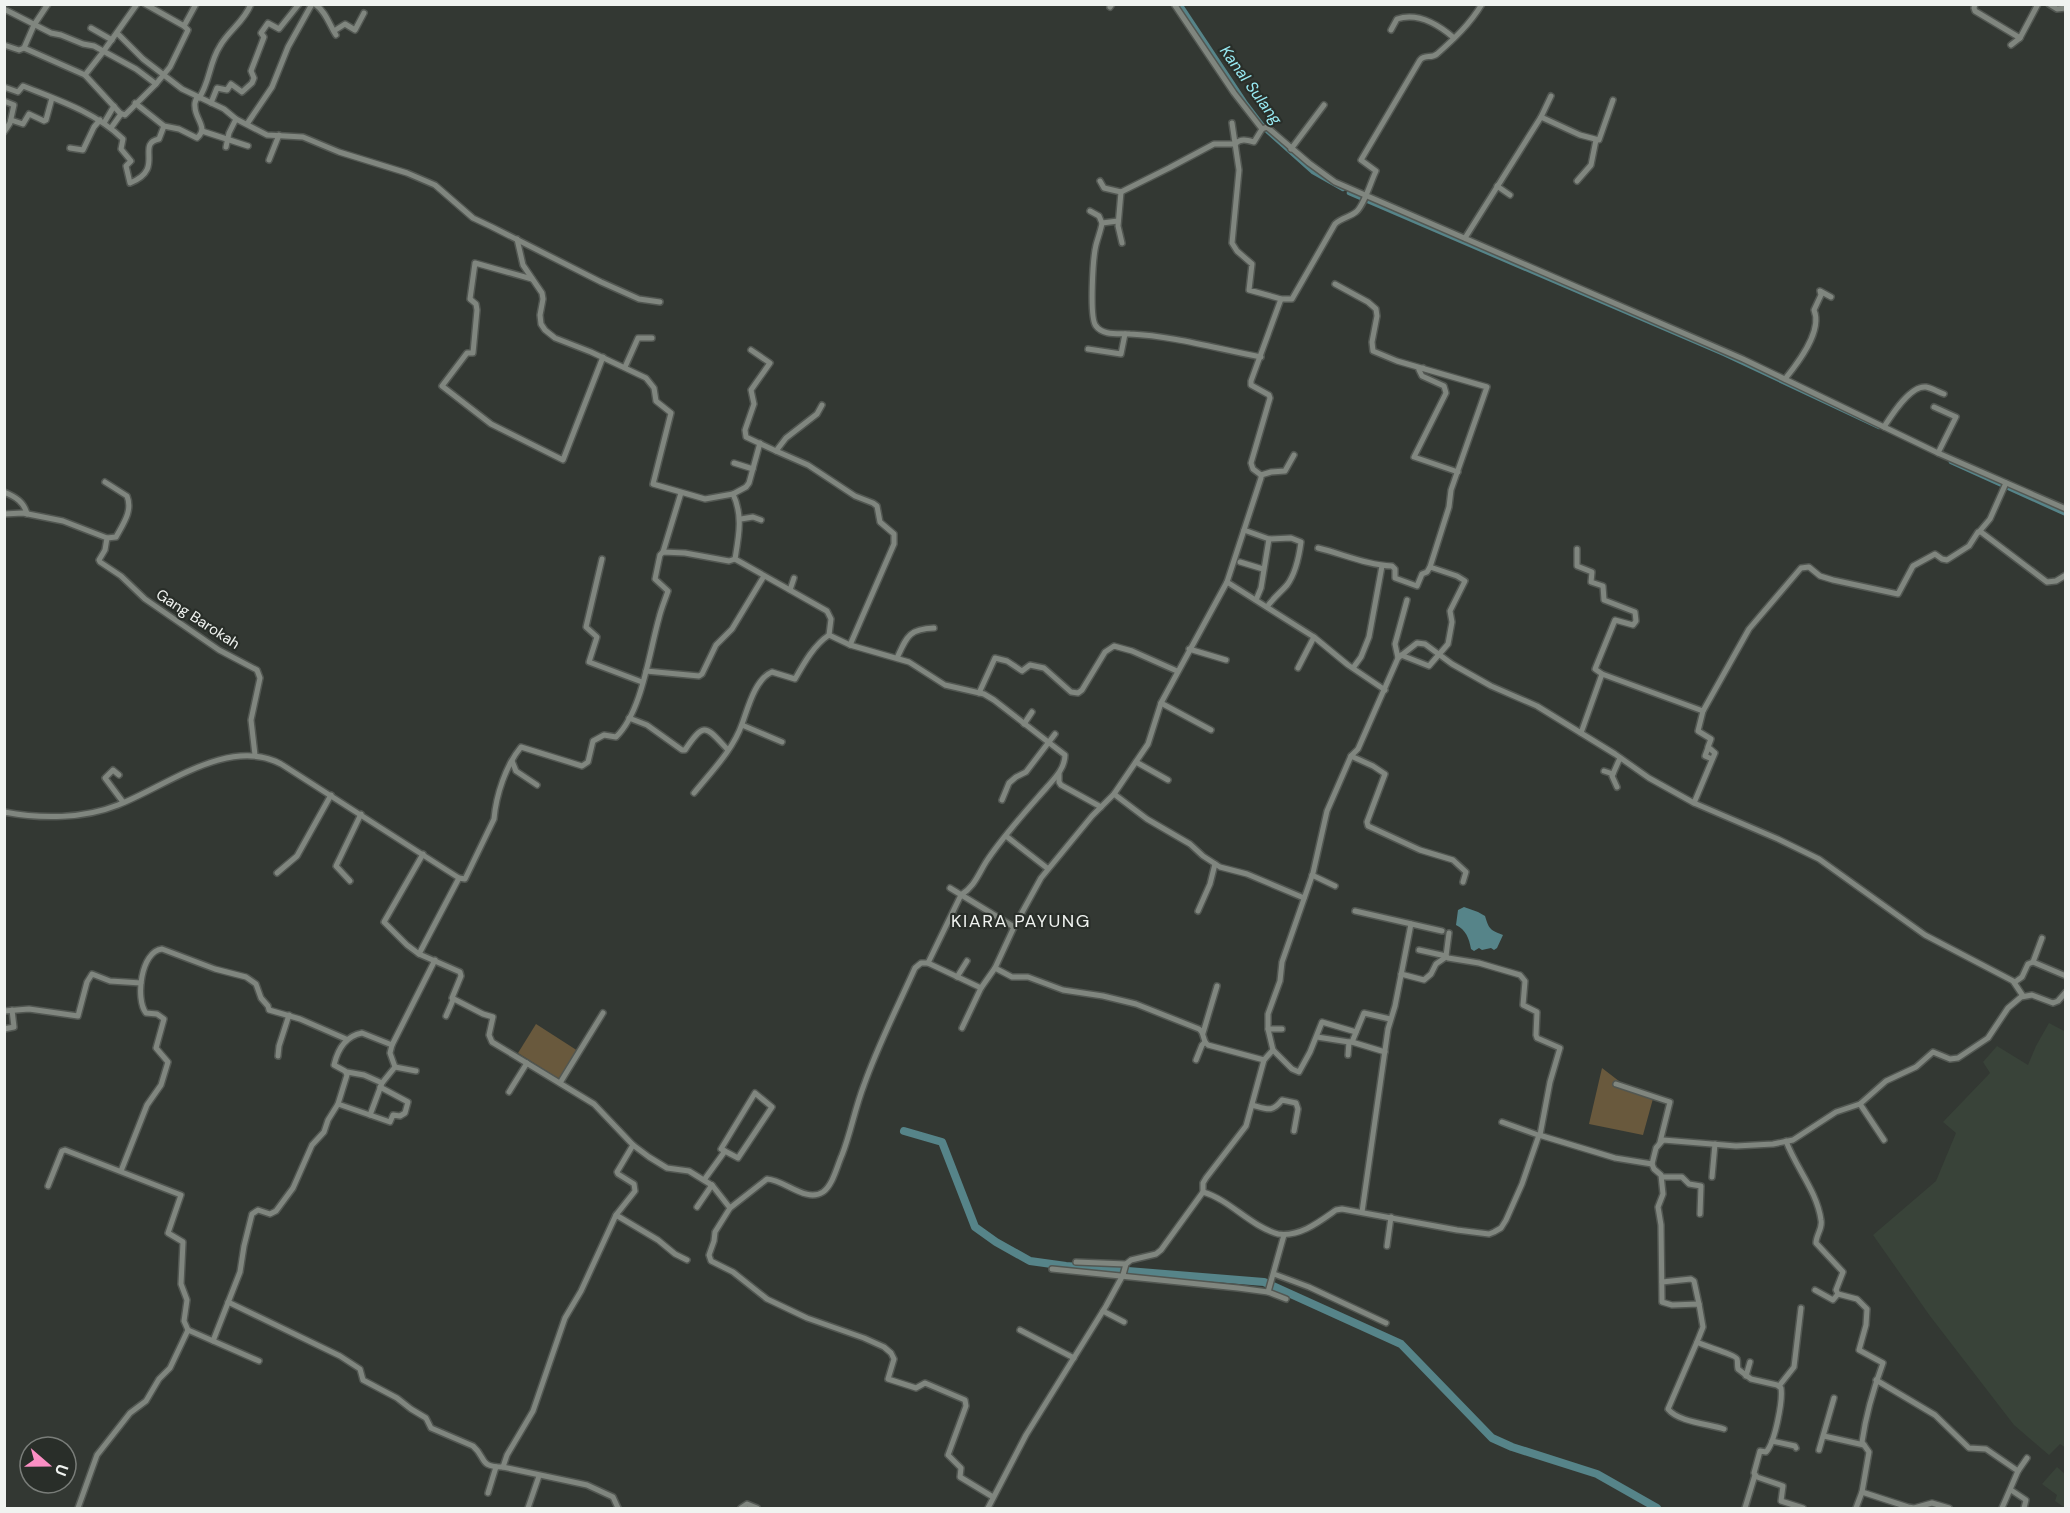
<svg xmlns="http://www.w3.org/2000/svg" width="2070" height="1513" viewBox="0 0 2070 1513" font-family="'DM Sans',sans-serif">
  <rect width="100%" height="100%" fill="#333833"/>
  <g fill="#394339">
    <path d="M2049,1023L2066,1032V1448L2060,1444L2049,1455L2014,1425L1930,1316L1873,1235L1936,1181L1956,1133L1943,1122L1990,1073L1983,1062L1997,1046L2028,1065L2036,1046Z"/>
    <path d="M2057,1467L2065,1474V1508L2055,1501L2057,1495L2042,1484Z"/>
  </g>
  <g fill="#69593d">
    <path d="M536,1024L578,1051L561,1080L518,1053Z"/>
    <path d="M1602,1068L1628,1088L1654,1095L1643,1135L1589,1124Z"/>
  </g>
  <path fill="#568489" d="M1464,907L1478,912L1485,916C1489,929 1490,930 1503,935L1497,948L1494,950L1491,948L1482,950L1479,948L1474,951L1471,949C1469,938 1466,930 1456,925L1458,910Z"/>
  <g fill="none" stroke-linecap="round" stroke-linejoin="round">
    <g stroke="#568489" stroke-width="4.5">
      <path d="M1180,4L1245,102L1267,131L1313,172L1343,189"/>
      <path d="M1349,193L1724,354L1879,427"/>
      <path d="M1951,462L2066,514"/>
    </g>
    <path stroke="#568489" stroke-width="8" d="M904,1131L942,1142L975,1227L996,1242L1030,1261L1066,1266L1264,1282L1401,1344L1492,1438L1512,1447L1597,1474L1657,1508"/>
    <defs>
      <g id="minor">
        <path d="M145,4L184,26L196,4"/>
        <path d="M315,4C326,12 329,24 336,35"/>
        <path d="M1174,4L1234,93L1262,129"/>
        <path d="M1975,4L1974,8L1975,11L2020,38"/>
        <path d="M2049,4L2057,9L2066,8"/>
        <path d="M1110,7L1112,4"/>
        <path d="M4,9L51,33L61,35L83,44L94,46L136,69L156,84"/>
        <path d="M91,28L112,40"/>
        <path d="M1391,30L1397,19C1418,12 1439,25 1454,38"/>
        <path d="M334,31L345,24L355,30L364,13"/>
        <path d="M117,33L143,59L182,89L224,109L236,119L267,135L303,137L339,152L407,173L435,185L473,218L492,227L601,282L639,299L660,302"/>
        <path d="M4,45L19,50L24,48L85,75L120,113L125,115L156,84L170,67L188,30L184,26"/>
        <path d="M2011,45L2020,38L2038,4"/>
        <path d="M24,48L34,25L48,4"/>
        <path d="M85,75L103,52L137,4"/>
        <path d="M4,87L18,92L23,86C58,100 95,112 123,139L121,149L131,161L126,166L130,183C166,169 135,144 159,139L164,126"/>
        <path d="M199,98C210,82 209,63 220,46C229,30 244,22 251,4"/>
        <path d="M4,101L14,105L10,123L4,132"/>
        <path d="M135,103L164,126L179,129L197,138C209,128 195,119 195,107C194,103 196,100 197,97"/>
        <path d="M211,103L217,88L227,90L231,84L242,92L252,83L254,78L251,71L264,37L261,33L268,23L279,29L299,4"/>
        <path d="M1541,117L1580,135L1599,140L1613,100"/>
        <path d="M11,120L23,124L29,114L44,121L46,120L52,98"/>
        <path d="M104,123L114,106"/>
        <path d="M1232,123L1239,170L1232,243L1237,251L1252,264L1249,290L1281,299H1292L1335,224C1341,218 1350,217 1356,212C1364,206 1371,181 1376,171L1361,160L1420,60C1425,54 1431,59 1437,54C1454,39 1470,24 1482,4"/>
        <path d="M247,124L272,87L288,47L312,4"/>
        <path d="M111,128L121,114"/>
        <path d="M202,131L248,146"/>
        <path d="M226,147L229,133L236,119"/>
        <path d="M70,148L83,150L94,127L100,120"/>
        <path d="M1291,149L1324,105"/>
        <path d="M269,160L279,135"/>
        <path d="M1100,181L1104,188L1121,192L1169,168L1214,144H1235C1241,138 1247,140 1254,142L1262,129L1267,127L1309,163L1335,182L1743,359L1938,453L2066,509"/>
        <path d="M1577,181L1591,165L1596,140"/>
        <path d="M1497,186L1510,195"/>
        <path d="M1121,192L1118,226L1122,243"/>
        <path d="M1090,211L1099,216L1102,223C1101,230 1098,237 1096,245C1093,257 1089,318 1096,326C1103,336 1119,333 1130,334C1174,336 1218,349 1261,357"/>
        <path d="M1102,223L1118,221"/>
        <path d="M1465,238L1541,117L1551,96"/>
        <path d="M517,239L523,265L542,293L543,299L540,315L541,324L545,330L555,338L591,352L646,378L654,388L656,401L671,413L653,484L705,499L733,494"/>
        <path d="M532,279L475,263L470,299L476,304L477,310L473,353H467L442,386L491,424L563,460L603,357"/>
        <path d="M1088,349L1121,354L1125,334"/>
        <path d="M751,350L770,363L751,390L754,404L745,430L746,437L776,451L786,438L817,414L822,405"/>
        <path d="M625,367L638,338H652"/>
        <path d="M1423,368L1419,370L1422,376L1444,386L1446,393L1414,457L1458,472"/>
        <path d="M1785,379C1798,363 1823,331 1814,310L1821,295L1820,291L1831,297"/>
        <path d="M1934,407L1956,417L1938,453"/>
        <path d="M1884,427C1891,416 1910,385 1926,387C1932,388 1938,392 1944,394"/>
        <path d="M776,451L808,465L855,496L873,503L877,506L880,522L894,534V544L850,645"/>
        <path d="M734,463L753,469"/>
        <path d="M1261,475L1271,472L1285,471L1294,455"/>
        <path d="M105,482L127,496C133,511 123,524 116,537L107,538"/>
        <path d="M4,492C16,497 24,502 27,514"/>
        <path d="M4,514L23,513L63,521L107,538L105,550L99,560L100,562L121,576L145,599L219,650L257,670L260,678L251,720L255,755"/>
        <path d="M741,519L753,517L761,520"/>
        <path d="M1244,530L1269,539L1291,538L1301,542C1299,557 1296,573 1287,585C1280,593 1273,598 1267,607"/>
        <path d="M1979,532L1990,519L2006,483"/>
        <path d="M1318,548C1343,554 1367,565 1392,566L1395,569V578L1417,586L1422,574L1427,572L1430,567L1449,507L1451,490L1487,387L1397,361L1373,351L1372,342L1377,316L1376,309L1368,302L1335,284"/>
        <path d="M1577,549V566L1592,572L1591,582L1603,586L1604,600L1635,612L1636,621L1633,625L1615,620L1595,669L1602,674"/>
        <path d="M663,552L681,493"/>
        <path d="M602,559L586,627L597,637L589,662L642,682"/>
        <path d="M1240,562L1263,569"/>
        <path d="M1227,582L1314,637L1348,665L1385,690"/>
        <path d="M790,590L794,578"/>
        <path d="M1256,600L1261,588L1269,539"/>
        <path d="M829,635L850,645L909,662L945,685L984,694L994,700L1065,755C1065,768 1055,778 1047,787C1026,811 1003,836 986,862C978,875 974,887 961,895L928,963"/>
        <path d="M1189,649L1226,660"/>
        <path d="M1401,655L1429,666L1448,644L1452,622L1450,611L1465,581L1457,576L1430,567"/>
        <path d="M897,658C907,636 909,629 934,628"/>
        <path d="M1398,658L1395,644L1407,600"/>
        <path d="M1298,668L1314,637"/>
        <path d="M1353,668L1361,657L1369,637L1382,566"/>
        <path d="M646,671L699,676L702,674L716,645L732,629L764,576"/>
        <path d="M979,693L995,658L1007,661L1022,671L1030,665L1044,668L1071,692L1078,693L1082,690L1105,652L1114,646L1132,651L1177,671"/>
        <path d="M1161,703L1211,730"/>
        <path d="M629,718L647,725L682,750H685C705,720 706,727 728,750"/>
        <path d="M1024,724L1032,712"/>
        <path d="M742,725L782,742"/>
        <path d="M1581,733L1602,674L1703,711"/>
        <path d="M1708,748L1705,756L1712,759"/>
        <path d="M1351,756L1373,766L1385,774L1367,822L1368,826L1420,850L1453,860L1466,872L1463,882"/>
        <path d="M512,761L516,771L537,785"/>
        <path d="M1136,762L1168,780"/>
        <path d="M1604,771L1613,774"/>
        <path d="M1059,774V782L1061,785L1101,807"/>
        <path d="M119,775L113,770L105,778L123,802"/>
        <path d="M1617,787L1612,776L1620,758"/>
        <path d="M694,793C711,772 733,750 742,724C748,708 755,679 772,672L795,679C804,663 814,645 829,635L831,619L827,611L735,559C739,535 743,515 733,494L746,487L749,483L760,443"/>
        <path d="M1114,794L1147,819L1190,844L1203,856L1220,867L1247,874L1304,898"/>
        <path d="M1002,800L1009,783L1016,777L1026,772L1055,734"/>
        <path d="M1694,803L1715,753L1708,747L1711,739L1698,731L1703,711L1749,629L1801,568L1809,567L1820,576L1833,580L1898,594L1913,566L1935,554L1942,559L1947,560L1969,546L1978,532H1981L2047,582L2056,581L2066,575"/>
        <path d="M4,812C41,819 83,819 118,805C165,787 229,736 281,764L448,871L459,878L465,879L494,819C496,795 506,765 521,747L582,766L588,762L593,741L604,735L616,737C642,712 649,653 659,618C661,609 665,600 668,591L655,579L660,555L663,552L685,553L729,561L735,559"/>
        <path d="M1006,836L1047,868"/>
        <path d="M277,873L297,856L331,795"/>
        <path d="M1312,875L1335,886"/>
        <path d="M459,878L419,954L460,972L461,976L452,998L483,1014L493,1017L489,1035L492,1042L594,1104L633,1145L649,1157L667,1168L689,1171L710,1184L712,1185L697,1207"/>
        <path d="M350,881L336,866L361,814"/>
        <path d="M950,888L1014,927"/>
        <path d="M1198,911L1210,884L1215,864"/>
        <path d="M1355,911L1442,931"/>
        <path d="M1449,933L1446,956L1448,958L1479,963L1520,975L1525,981L1523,1005L1537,1012L1536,1035L1537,1038L1560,1048L1550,1082L1540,1135"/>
        <path d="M1419,950L1446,956"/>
        <path d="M419,954L407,945L384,922L423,854"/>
        <path d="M2033,962L2066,976"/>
        <path d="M995,968L1012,977H1028L1063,990L1103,996L1136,1004L1199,1029C1205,1033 1202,1041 1208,1045L1264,1060"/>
        <path d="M1401,974L1424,980L1431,974L1436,964L1446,957"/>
        <path d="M957,977L967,961"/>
        <path d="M2015,982L2022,977L2028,964L2033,962L2042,938"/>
        <path d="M4,1011L29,1009L78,1016L87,982L92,974L110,981L141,983"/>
        <path d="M446,1016L453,1000"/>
        <path d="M962,1028L981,988"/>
        <path d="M4,1029L14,1027L12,1010"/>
        <path d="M1268,1029H1282"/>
        <path d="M1203,1033L1217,986"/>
        <path d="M1317,1037L1349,1042"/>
        <path d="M1352,1042L1385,1052"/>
        <path d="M1273,1050L1292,1069L1299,1072L1310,1052L1322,1022L1356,1032"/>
        <path d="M1348,1055L1349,1042H1352L1364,1013L1390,1019"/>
        <path d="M278,1056L279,1046L289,1015"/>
        <path d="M1196,1060L1202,1045L1205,1042"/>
        <path d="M395,1067L416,1071"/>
        <path d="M347,1072L364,1075L382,1083"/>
        <path d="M560,1083L603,1013"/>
        <path d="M1616,1084L1670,1102L1660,1142"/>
        <path d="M509,1092L527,1063"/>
        <path d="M755,1093L772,1107L738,1158L721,1149Z"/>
        <path d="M338,1104L370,1115L382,1083L395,1067L390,1053L392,1045"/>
        <path d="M1860,1104L1884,1140"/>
        <path d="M1252,1105C1267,1109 1272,1113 1282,1100L1296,1103L1298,1109L1294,1131"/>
        <path d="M370,1115L390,1122L393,1115L400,1116L405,1113L408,1102L380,1087"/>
        <path d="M1502,1122L1538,1135"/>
        <path d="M1786,1141C1796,1168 1817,1191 1821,1220C1823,1228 1816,1235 1816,1243L1843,1272L1836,1290L1838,1294L1857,1299L1867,1309L1866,1325L1859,1350L1883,1363C1873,1390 1866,1414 1862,1442L1869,1452L1862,1492L1856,1508"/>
        <path d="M1652,1164L1654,1169L1661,1175L1663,1194L1658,1207L1661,1225L1662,1302L1672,1305L1699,1304L1703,1327L1697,1342C1704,1346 1736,1355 1737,1359C1738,1362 1737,1365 1738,1369L1751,1379L1777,1385L1781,1388C1783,1400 1775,1443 1766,1452L1760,1451L1754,1473L1757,1477L1783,1486L1781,1501L1803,1508"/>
        <path d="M121,1171L147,1105L161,1085L168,1062L156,1048L164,1019L157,1014L146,1013C135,999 141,951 162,949L215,969L246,977L256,984L261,998L268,1006L269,1010L300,1019L346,1039"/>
        <path d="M1662,1177H1682L1689,1184L1701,1186L1700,1214"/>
        <path d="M1712,1177L1715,1144"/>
        <path d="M704,1180L725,1151"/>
        <path d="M712,1185L730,1208"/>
        <path d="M48,1186L62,1151L65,1150L181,1195L168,1233L183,1242L181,1284L187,1300L184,1321L188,1330"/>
        <path d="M1203,1192V1183L1206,1178L1246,1126L1264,1060L1273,1050L1268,1029V1014L1280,981L1282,962L1313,873L1327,811L1351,756L1358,749L1398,658L1417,643L1425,644L1452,664L1491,686L1537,706L1615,754L1649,778L1694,803L1778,839L1819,859L1925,935L2013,981L2023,996"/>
        <path d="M1362,1212L1388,1029L1395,1006L1411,924"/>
        <path d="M616,1215L635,1191L634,1184L618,1174L617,1172L633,1145"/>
        <path d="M1387,1246L1391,1217"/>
        <path d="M1076,1262L1126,1264"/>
        <path d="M1052,1269L1238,1288L1268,1292L1286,1299"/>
        <path d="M1274,1274L1309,1287L1386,1323"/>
        <path d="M1662,1282L1691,1279L1694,1281L1699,1304"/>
        <path d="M1815,1290L1833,1300L1838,1294"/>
        <path d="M1268,1292L1284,1235"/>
        <path d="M228,1302L340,1356L360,1369L363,1380L397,1398L411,1409L426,1418L431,1428L473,1446C487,1458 478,1467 503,1467"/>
        <path d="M1103,1311L1124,1322"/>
        <path d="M1020,1330L1074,1358"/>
        <path d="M213,1341L240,1272L244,1246L252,1214L258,1210L270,1214L276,1211L293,1188L312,1145L324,1132L328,1120L338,1104L347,1075L345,1071L334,1065C338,1048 346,1036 362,1033L392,1045L435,960"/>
        <path d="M1697,1342L1668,1409C1678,1422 1709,1424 1724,1429"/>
        <path d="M1746,1376L1750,1362"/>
        <path d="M1876,1380L1935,1415L1969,1448L1986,1449L2018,1471"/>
        <path d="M1779,1386L1794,1367L1801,1308"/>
        <path d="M1824,1436L1864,1445"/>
        <path d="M1772,1441L1795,1446L1796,1448"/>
        <path d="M1819,1450L1834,1398"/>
        <path d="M2011,1490L2026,1500L2024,1508"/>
        <path d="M1862,1492L1908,1507L1914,1508L1932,1503L1949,1508"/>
        <path d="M488,1493L496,1467"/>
        <path d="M993,1497L960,1477L961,1468L948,1455L966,1406L965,1400L925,1383L916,1388L888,1379L894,1359L891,1353L884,1347L864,1338L807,1318L767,1299L733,1272L711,1261L709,1255L714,1241L715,1232L730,1208L767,1179C785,1180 806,1203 823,1192C833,1185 837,1166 842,1155C851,1132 855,1108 864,1085C878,1045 898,1006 915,968L921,963H928L981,988L995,968L1014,927L1041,878L1092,816L1114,794L1148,744L1161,703L1227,582L1261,478V475L1253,469L1251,463L1270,398L1269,395L1251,385V381L1281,299"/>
        <path d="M78,1508L97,1455L130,1413L146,1401L159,1379L170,1368L188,1330L259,1361"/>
        <path d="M528,1508L539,1476"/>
        <path d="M618,1508L613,1497L587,1485L503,1467L507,1455L533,1411L565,1318L581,1291L616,1215L658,1240L675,1254L687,1260"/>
        <path d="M741,1508L747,1504L757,1508"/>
        <path d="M988,1508L1026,1435L1106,1306L1123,1275L1126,1264L1131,1260L1156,1254L1161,1250L1203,1192C1230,1200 1250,1226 1278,1234C1300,1237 1319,1222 1336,1210L1342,1209L1457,1230L1489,1234L1494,1232L1501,1228L1506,1220L1522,1184L1539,1135L1615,1158L1652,1164L1656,1148L1663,1140L1736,1146L1773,1144L1793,1140L1836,1112L1860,1104L1886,1081L1916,1067L1933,1052L1950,1059L1958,1058L1988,1038L2008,1008L2021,997L2032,995L2053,1003L2058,1001L2066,992"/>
        <path d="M1745,1508L1755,1475"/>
        <path d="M2002,1508L2018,1471L2027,1458"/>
      </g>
    </defs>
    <use href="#minor" stroke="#525752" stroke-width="8"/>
    <use href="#minor" stroke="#80867f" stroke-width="5"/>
  </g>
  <g text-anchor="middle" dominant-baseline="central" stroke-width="4.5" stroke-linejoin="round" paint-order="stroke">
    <g font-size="15" fill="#f0f3f0" stroke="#292e29">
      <text transform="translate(198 619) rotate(33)">Gang Barokah</text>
    </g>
    <g font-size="16" font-style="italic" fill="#98eaf3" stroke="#292e29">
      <text transform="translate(1251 85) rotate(54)">Kanal Sulang</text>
    </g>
    <g font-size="18" letter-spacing="1.5" fill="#f0f3f0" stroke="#292e29">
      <text x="1021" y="921">KIARA PAYUNG</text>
    </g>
  </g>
  <rect width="2070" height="1513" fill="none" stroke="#f0f3f0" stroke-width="12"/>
  <g transform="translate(48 1465) rotate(110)"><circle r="28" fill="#292e29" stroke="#797d79" stroke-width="1.5"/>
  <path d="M0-4.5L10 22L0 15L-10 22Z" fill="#fb8fc4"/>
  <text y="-9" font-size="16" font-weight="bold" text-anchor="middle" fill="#f0f3f0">U</text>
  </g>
</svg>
